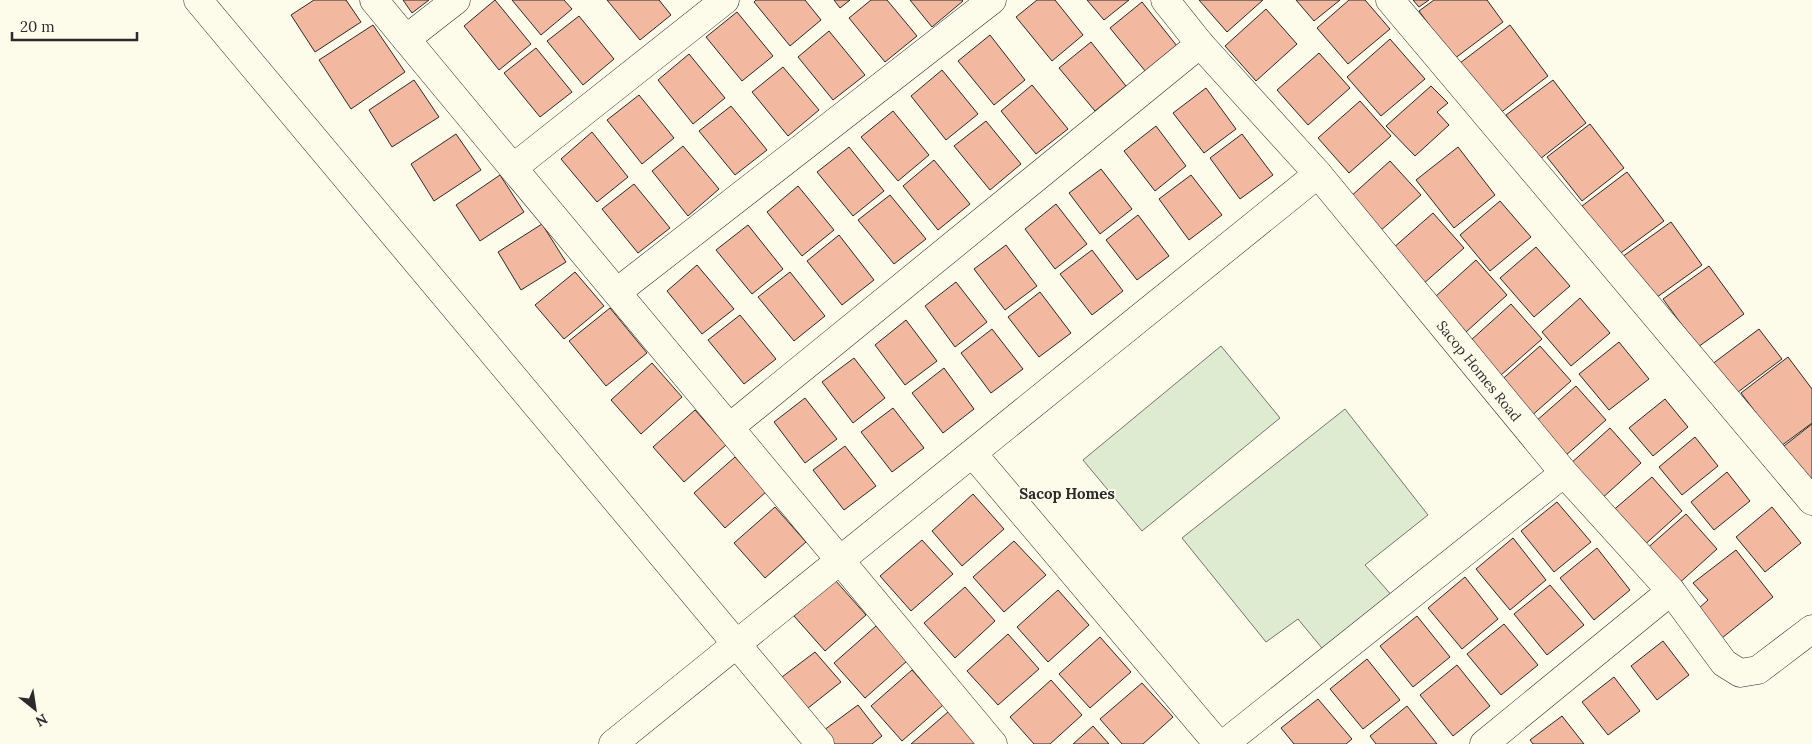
<svg xmlns="http://www.w3.org/2000/svg" width="1812" height="744" viewBox="0 0 1812 744" font-family="Lora,serif">
  <rect width="100%" height="100%" fill="#fdfbea"/>
  <g fill="#deebd1" stroke="#74746e">
    <path d="M1221,346L1280,418L1142,531L1083,460Z"/>
    <path d="M1345,409L1428,515L1365,565L1394,598L1326,653L1298,619L1266,642L1182,538Z"/>
  </g>
  <g fill="#f2b8a0" stroke="#2b2b2b">
    <path d="M314,0H346L361,22L315,52L291,15Z"/>
    <path d="M403,0H429L412,13Z"/>
    <path d="M495,0L531,44L499,70L464,26Z"/>
    <path d="M512,0H564L572,9L541,35Z"/>
    <path d="M607,0H659L671,15L640,40Z"/>
    <path d="M756,0H805L821,20L790,46L754,2Z"/>
    <path d="M834,0H850L840,8Z"/>
    <path d="M871,0H887L917,36L885,62L849,18Z"/>
    <path d="M910,0H962L963,1L932,27Z"/>
    <path d="M1037,0H1055L1083,35L1052,61L1016,17Z"/>
    <path d="M1087,0H1129L1104,20Z"/>
    <path d="M1199,0H1263L1227,32Z"/>
    <path d="M1296,0H1340L1314,21Z"/>
    <path d="M1349,0H1365L1390,29L1348,64L1317,28Z"/>
    <path d="M1413,0H1429L1419,7Z"/>
    <path d="M1434,0H1487L1503,22L1454,59L1419,11Z"/>
    <path d="M1142,2L1177,46L1146,72L1110,28Z"/>
    <path d="M1266,9L1297,44L1256,81L1225,46Z"/>
    <path d="M737,12L773,56L742,81L706,37Z"/>
    <path d="M579,16L614,59L583,85L547,41Z"/>
    <path d="M373,25L405,72L351,109L319,60Z"/>
    <path d="M1510,25L1548,76L1499,114L1460,63Z"/>
    <path d="M829,31L865,75L833,100L798,57Z"/>
    <path d="M990,35L1025,80L994,105L958,61Z"/>
    <path d="M1390,39L1425,79L1381,116L1347,77Z"/>
    <path d="M1091,42L1126,86L1095,111L1059,68Z"/>
    <path d="M536,48L572,92L540,117L504,73Z"/>
    <path d="M1319,53L1350,88L1308,125L1277,90Z"/>
    <path d="M689,54L725,98L693,124L658,80Z"/>
    <path d="M783,67L819,110L788,136L752,92Z"/>
    <path d="M942,70L978,114L946,140L911,96Z"/>
    <path d="M414,80L439,117L392,147L369,110Z"/>
    <path d="M1553,80L1586,123L1540,159L1506,115Z"/>
    <path d="M1032,85L1068,129L1036,154L1001,111Z"/>
    <path d="M1431,86L1448,103L1437,112L1449,125L1415,156L1386,126Z"/>
    <path d="M1206,88L1236,129L1204,153L1173,113Z"/>
    <path d="M639,95L674,138L642,164L607,120Z"/>
    <path d="M1360,101L1391,136L1349,173L1318,138Z"/>
    <path d="M731,106L767,150L735,175L699,131Z"/>
    <path d="M893,111L929,155L898,181L861,137Z"/>
    <path d="M986,121L1021,164L990,190L954,146Z"/>
    <path d="M1590,124L1624,168L1582,201L1547,157Z"/>
    <path d="M1156,126L1186,166L1155,191L1124,151Z"/>
    <path d="M592,132L628,177L597,202L561,159Z"/>
    <path d="M456,134L481,170L434,201L411,164Z"/>
    <path d="M1242,134L1273,175L1240,199L1210,158Z"/>
    <path d="M683,146L719,189L688,216L652,171Z"/>
    <path d="M849,147L884,191L853,216L817,172Z"/>
    <path d="M1458,147L1495,195L1454,228L1416,180Z"/>
    <path d="M934,160L970,204L938,230L903,186Z"/>
    <path d="M1390,161L1421,195L1379,232L1349,198Z"/>
    <path d="M1101,169L1132,209L1100,234L1069,193Z"/>
    <path d="M1627,172L1664,221L1618,255L1582,206Z"/>
    <path d="M500,175L524,212L480,241L456,205Z"/>
    <path d="M1191,175L1222,215L1189,240L1159,199Z"/>
    <path d="M634,184L670,228L638,253L602,209Z"/>
    <path d="M798,186L834,230L802,256L767,212Z"/>
    <path d="M890,195L926,239L894,264L858,220Z"/>
    <path d="M1500,201L1531,237L1490,271L1460,235Z"/>
    <path d="M1056,204L1087,244L1055,269L1025,229Z"/>
    <path d="M1433,213L1464,248L1423,284L1392,249Z"/>
    <path d="M1138,215L1169,256L1137,280L1106,240Z"/>
    <path d="M1671,222L1702,265L1653,300L1622,257Z"/>
    <path d="M542,224L566,262L521,290L498,252Z"/>
    <path d="M748,225L783,269L752,294L716,250Z"/>
    <path d="M839,235L874,280L842,305L807,261Z"/>
    <path d="M1006,245L1037,286L1005,310L974,269Z"/>
    <path d="M1536,247L1570,286L1534,317L1500,278Z"/>
    <path d="M1092,250L1123,291L1092,315L1060,274Z"/>
    <path d="M1476,260L1507,295L1466,332L1435,297Z"/>
    <path d="M697,265L734,309L702,334L667,291Z"/>
    <path d="M1709,266L1744,314L1698,347L1663,299Z"/>
    <path d="M575,272L604,306L564,339L535,305Z"/>
    <path d="M790,272L825,316L794,341L758,297Z"/>
    <path d="M956,282L987,322L955,347L925,306Z"/>
    <path d="M1040,292L1071,333L1039,357L1008,317Z"/>
    <path d="M1580,298L1610,333L1571,366L1542,332Z"/>
    <path d="M1511,304L1542,339L1501,375L1470,341Z"/>
    <path d="M610,308L647,353L606,386L569,341Z"/>
    <path d="M740,315L776,359L744,384L708,340Z"/>
    <path d="M906,320L937,361L905,385L875,345Z"/>
    <path d="M992,329L1023,369L991,393L961,353Z"/>
    <path d="M1759,329L1782,359L1730,398L1707,368Z"/>
    <path d="M1619,342L1649,379L1609,410L1579,374Z"/>
    <path d="M1540,346L1571,381L1529,418L1498,383Z"/>
    <path d="M1788,357L1812,389V423L1781,446L1741,393Z"/>
    <path d="M854,358L885,398L853,423L822,382Z"/>
    <path d="M652,363L682,397L641,434L611,400Z"/>
    <path d="M944,368L974,409L943,433L912,393Z"/>
    <path d="M1576,386L1606,420L1565,456L1535,422Z"/>
    <path d="M805,398L837,439L805,463L774,422Z"/>
    <path d="M1665,399L1688,427L1653,456L1629,428Z"/>
    <path d="M893,408L924,448L892,472L861,432Z"/>
    <path d="M695,410L726,445L684,482L653,447Z"/>
    <path d="M1812,424V483L1784,446Z"/>
    <path d="M1610,428L1641,463L1600,500L1569,465Z"/>
    <path d="M1695,437L1718,466L1682,495L1659,467Z"/>
    <path d="M845,446L876,486L844,510L813,470Z"/>
    <path d="M735,457L766,492L725,528L694,493Z"/>
    <path d="M1727,472L1750,501L1714,530L1691,502Z"/>
    <path d="M1652,477L1682,511L1641,548L1610,513Z"/>
    <path d="M973,494L1004,529L962,566L932,531Z"/>
    <path d="M1557,502L1591,542L1554,572L1521,531Z"/>
    <path d="M775,507L806,542L765,578L734,543Z"/>
    <path d="M1772,507L1801,543L1765,572L1736,537Z"/>
    <path d="M1686,514L1717,549L1676,586L1644,551Z"/>
    <path d="M1513,538L1546,580L1510,610L1476,569Z"/>
    <path d="M922,540L953,574L911,611L880,576Z"/>
    <path d="M1014,541L1046,575L1004,612L973,577Z"/>
    <path d="M1597,548L1630,590L1594,620L1560,578Z"/>
    <path d="M1736,550L1773,597L1722,638L1698,609L1708,600L1693,583Z"/>
    <path d="M1465,577L1498,619L1462,649L1428,608Z"/>
    <path d="M835,580L866,615L825,651L794,616Z"/>
    <path d="M1550,585L1584,625L1547,655L1514,614Z"/>
    <path d="M965,587L995,621L955,658L924,623Z"/>
    <path d="M1058,590L1089,625L1048,662L1017,627Z"/>
    <path d="M1417,616L1450,657L1413,687L1380,646Z"/>
    <path d="M1504,624L1538,665L1501,695L1467,654Z"/>
    <path d="M876,626L907,661L865,698L834,663Z"/>
    <path d="M1008,634L1039,669L998,705L967,671Z"/>
    <path d="M1100,637L1131,672L1090,708L1059,674Z"/>
    <path d="M1663,641L1689,675L1657,700L1631,666Z"/>
    <path d="M815,652L841,682L803,712L778,680Z"/>
    <path d="M1367,659L1400,700L1363,729L1330,689Z"/>
    <path d="M1457,665L1490,706L1453,736L1420,695Z"/>
    <path d="M912,670L943,705L902,741L871,706Z"/>
    <path d="M1614,677L1640,711L1608,735L1582,702Z"/>
    <path d="M1051,680L1082,715L1050,744H1034L1010,717Z"/>
    <path d="M1142,683L1173,717L1143,744H1122L1100,719Z"/>
    <path d="M1318,699L1352,739L1346,744H1294L1281,728Z"/>
    <path d="M858,705L882,736L872,744H829L820,733Z"/>
    <path d="M1407,706L1437,744H1376L1370,736Z"/>
    <path d="M948,712L976,744H911Z"/>
    <path d="M1562,716L1584,744H1533L1530,740Z"/>
    <path d="M1093,726L1109,744H1073Z"/>
  </g>
  <g fill="none" stroke-linecap="round" stroke-linejoin="round">
    <defs>
      <g id="minor">
        <path d="M198,0L820,744"/>
        <path d="M374,0L406,39"/>
        <path d="M456,0L406,39L513,168"/>
        <path d="M725,0L513,168L993,744"/>
        <path d="M1165,0L1200,44L1318,174L1564,473L1671,591L1724,663L1740,673L1758,670L1812,629"/>
        <path d="M1390,0L1812,501"/>
        <path d="M617,292L992,0"/>
        <path d="M730,427L1200,44"/>
        <path d="M973,454L1218,744"/>
        <path d="M613,744C847,553 1083,364 1318,174"/>
        <path d="M1224,744L1564,473"/>
        <path d="M1484,744L1671,591"/>
      </g>
    </defs>
    <use href="#minor" stroke="#2b2b2b" stroke-width="29"/>
    <use href="#minor" stroke="#fdfbea" stroke-width="28"/>
  </g>
  <g text-anchor="middle" dominant-baseline="central" stroke-width="4" stroke-linejoin="round" paint-order="stroke">
    <g font-size="14" fill="#2b2b2b" stroke="#fdfbea">
      <text transform="translate(1479 371) rotate(51)">Sacop Homes Road</text>
    </g>
    <g font-size="15" font-weight="bold" fill="#2b2b2b" stroke="#fdfbea">
      <text x="1067" y="493">Sacop Homes</text>
    </g>
  </g>
  <g transform="translate(35 709) rotate(150)" stroke="#fdfbea" stroke-width="4" paint-order="stroke">
  <path d="M0-4L9 19L0 12L-9 19Z" fill="#2b2b2b"/>
  <text y="-8" font-size="14" font-weight="bold" text-anchor="middle" fill="#2b2b2b">N</text>
  </g>
  <path d="M12 32v8h125v-8" fill="none" stroke="#2b2b2b" stroke-width="2.5"/>
  <text x="20" y="32" font-size="15" fill="#2b2b2b" stroke="#fdfbea" stroke-width="4" paint-order="stroke">20 m</text>
</svg>
